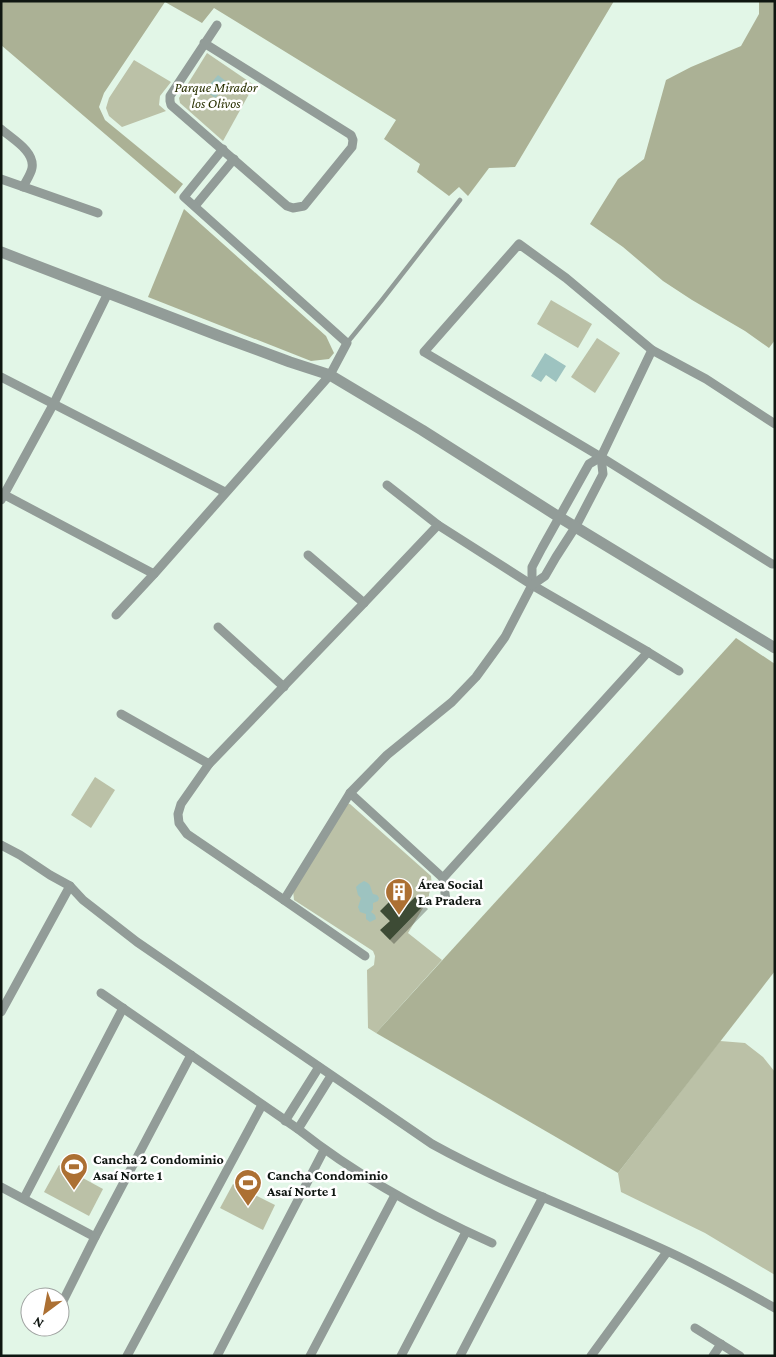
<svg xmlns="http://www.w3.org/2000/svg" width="776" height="1357" viewBox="0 0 776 1357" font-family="'Crimson Pro',serif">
  <defs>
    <filter id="shadow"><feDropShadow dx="4" dy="4" stdDeviation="0" flood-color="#0004"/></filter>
  </defs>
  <rect width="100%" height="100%" fill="#e2f6e7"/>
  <g fill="#bbc1a7">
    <path d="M207,53L254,85L223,141L180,103L179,98Z"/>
    <path d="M134,60L171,82L160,96L159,105L166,111L122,127L109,116L106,108L109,98Z"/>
    <path d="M551,300L592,324L578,348L537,324Z"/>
    <path d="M597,338L620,353L595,393L571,377Z"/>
    <path d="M95,777L115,790L91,828L71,815Z"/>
    <path d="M345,803L350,804L431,876L432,886L429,894V898L408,933L442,960L376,1033L368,1028L367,970L374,965L375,956L373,951L294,900L293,890Z"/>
    <path d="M720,1041L745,1043L763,1057L775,1072V1275L705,1233L621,1192L618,1173Z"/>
    <path d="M59,1165L103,1189L89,1216L44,1192Z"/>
    <path d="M233,1184L275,1205L263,1230L220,1208Z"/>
  </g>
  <g fill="#abb195">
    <path d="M1,1H614L515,167L489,168L468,196L459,187L449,196L417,172L420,164L384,139L396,120L214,8L202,23L165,2L104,93L99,107L105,120L183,184L175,194L1,45Z"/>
    <path d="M759,1H775V340L769,348L745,331L692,300L663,281L623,247L590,224L618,179L644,159L666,80L691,67L741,46L759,14Z"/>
    <path d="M184,209L326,336L334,353L329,359L311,361L148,297Z"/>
    <path d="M736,638L775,664V971L618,1173L376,1033Z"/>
  </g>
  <g fill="#9dc3c0">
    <path d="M218,75L228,83L215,98L205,90Z"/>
    <path d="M545,353L566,366L556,382L546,375L541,382L531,376Z"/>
    <path d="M364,881C372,884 370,888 373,894L377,895L379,898L378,901L373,903V909L371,912L375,915L376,919L370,922L366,919V914L360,912L358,907L361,898L358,895L356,887L359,884Z"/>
  </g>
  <path fill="#3d4c36" filter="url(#shadow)" d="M394,897L404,908L415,897L424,905L390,940L380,930L390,921L380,911Z"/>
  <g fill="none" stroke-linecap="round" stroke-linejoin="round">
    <path stroke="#929c98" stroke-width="4.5" d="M347,343L382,300L460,200"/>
    <g stroke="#929c98" stroke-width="9">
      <path d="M204,43L351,135L353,140L352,147L304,206L293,208L287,206L171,105L170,101V96L217,25"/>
      <path d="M1,129C12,139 35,151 32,168C31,174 26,181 23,187"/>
      <path d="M1,179L98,213"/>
      <path d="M195,206L234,159"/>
      <path d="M1,377L225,492"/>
      <path d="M775,424L706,379L652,350L566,278L519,244L424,352L601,457L772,564H775"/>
      <path d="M387,485L438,525L364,603L209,764L181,804L178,814L179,823L187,834L284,900L350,793L387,755L452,702L476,677L505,637L532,585V567L542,548L589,464L601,457"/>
      <path d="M1,493L154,574"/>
      <path d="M1,500L54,403L108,293"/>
      <path d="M438,525L532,585L648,652"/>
      <path d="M308,555L364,603"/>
      <path d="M532,585L545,576L556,557L576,526L603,474L601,457L652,350"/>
      <path d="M116,615L154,574L330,375L347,343L184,197L223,149"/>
      <path d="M218,627L284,687"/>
      <path d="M121,714L209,764"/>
      <path d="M350,793L443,878L446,901"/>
      <path d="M1,845L20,855L50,875L70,886L83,900L137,942L432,1144C508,1186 589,1215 667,1251C704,1268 739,1288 775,1308"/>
      <path d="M443,878L648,652L679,671"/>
      <path d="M284,900L365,956"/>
      <path d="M101,993L298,1129C357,1176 423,1212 492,1243"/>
      <path d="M1,1012L70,886"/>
      <path d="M285,1121L319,1067"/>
      <path d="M298,1129L331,1076"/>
      <path d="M1,1187L95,1237"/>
      <path d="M24,1198L123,1008"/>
      <path d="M60,1307L95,1237L191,1055"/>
      <path d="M695,1328L740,1356"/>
      <path d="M127,1356L262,1105"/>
      <path d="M217,1356L324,1150"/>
      <path d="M310,1356L395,1195"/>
      <path d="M401,1356L466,1232"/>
      <path d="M460,1356L543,1197"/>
      <path d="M591,1356L667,1252"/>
      <path d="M713,1356L721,1344"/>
    </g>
    <path stroke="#929c98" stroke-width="11" d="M1,252L217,335L290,362L330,375L422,430L559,517L775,648"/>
  </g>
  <defs>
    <symbol id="building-pin" viewBox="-11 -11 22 30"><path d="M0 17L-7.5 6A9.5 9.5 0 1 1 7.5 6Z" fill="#ac7033" stroke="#fff"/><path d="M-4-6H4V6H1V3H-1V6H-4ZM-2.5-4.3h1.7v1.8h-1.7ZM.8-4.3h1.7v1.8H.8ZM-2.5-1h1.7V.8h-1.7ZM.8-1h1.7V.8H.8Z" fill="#fff"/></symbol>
    <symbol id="stadium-pin" viewBox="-11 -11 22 30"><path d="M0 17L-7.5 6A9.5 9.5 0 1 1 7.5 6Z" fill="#ac7033" stroke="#fff"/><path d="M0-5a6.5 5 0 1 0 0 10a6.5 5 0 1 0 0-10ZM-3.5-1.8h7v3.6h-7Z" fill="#fff"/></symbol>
  </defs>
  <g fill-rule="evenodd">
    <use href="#building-pin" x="383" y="876" width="32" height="43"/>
    <use href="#stadium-pin" x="58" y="1151" width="32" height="43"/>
    <use href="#stadium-pin" x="232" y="1167" width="32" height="43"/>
  </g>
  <g text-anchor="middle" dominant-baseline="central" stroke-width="5" stroke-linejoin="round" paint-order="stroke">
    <g font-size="14" font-style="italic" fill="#293000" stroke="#fff">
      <text x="216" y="87">Parque Mirador<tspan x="216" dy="16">los Olivos</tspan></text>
    </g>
    <g font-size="14" font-weight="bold" fill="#0f1611" stroke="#fff" text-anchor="start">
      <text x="418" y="884">Área Social<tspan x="418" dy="16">La Pradera</tspan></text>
      <text x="93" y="1159">Cancha 2 Condominio<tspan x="93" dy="16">Asaí Norte 1</tspan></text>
      <text x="267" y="1175">Cancha Condominio<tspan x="267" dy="16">Asaí Norte 1</tspan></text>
    </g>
  </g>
  <rect width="776" height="1357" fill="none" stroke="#0f1611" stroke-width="5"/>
  <g transform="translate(45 1312) rotate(212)"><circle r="24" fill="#ffffff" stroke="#9fa2a0"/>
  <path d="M0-4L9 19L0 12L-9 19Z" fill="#ac7033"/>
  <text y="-8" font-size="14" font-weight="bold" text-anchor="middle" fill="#0f1611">N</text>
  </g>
</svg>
